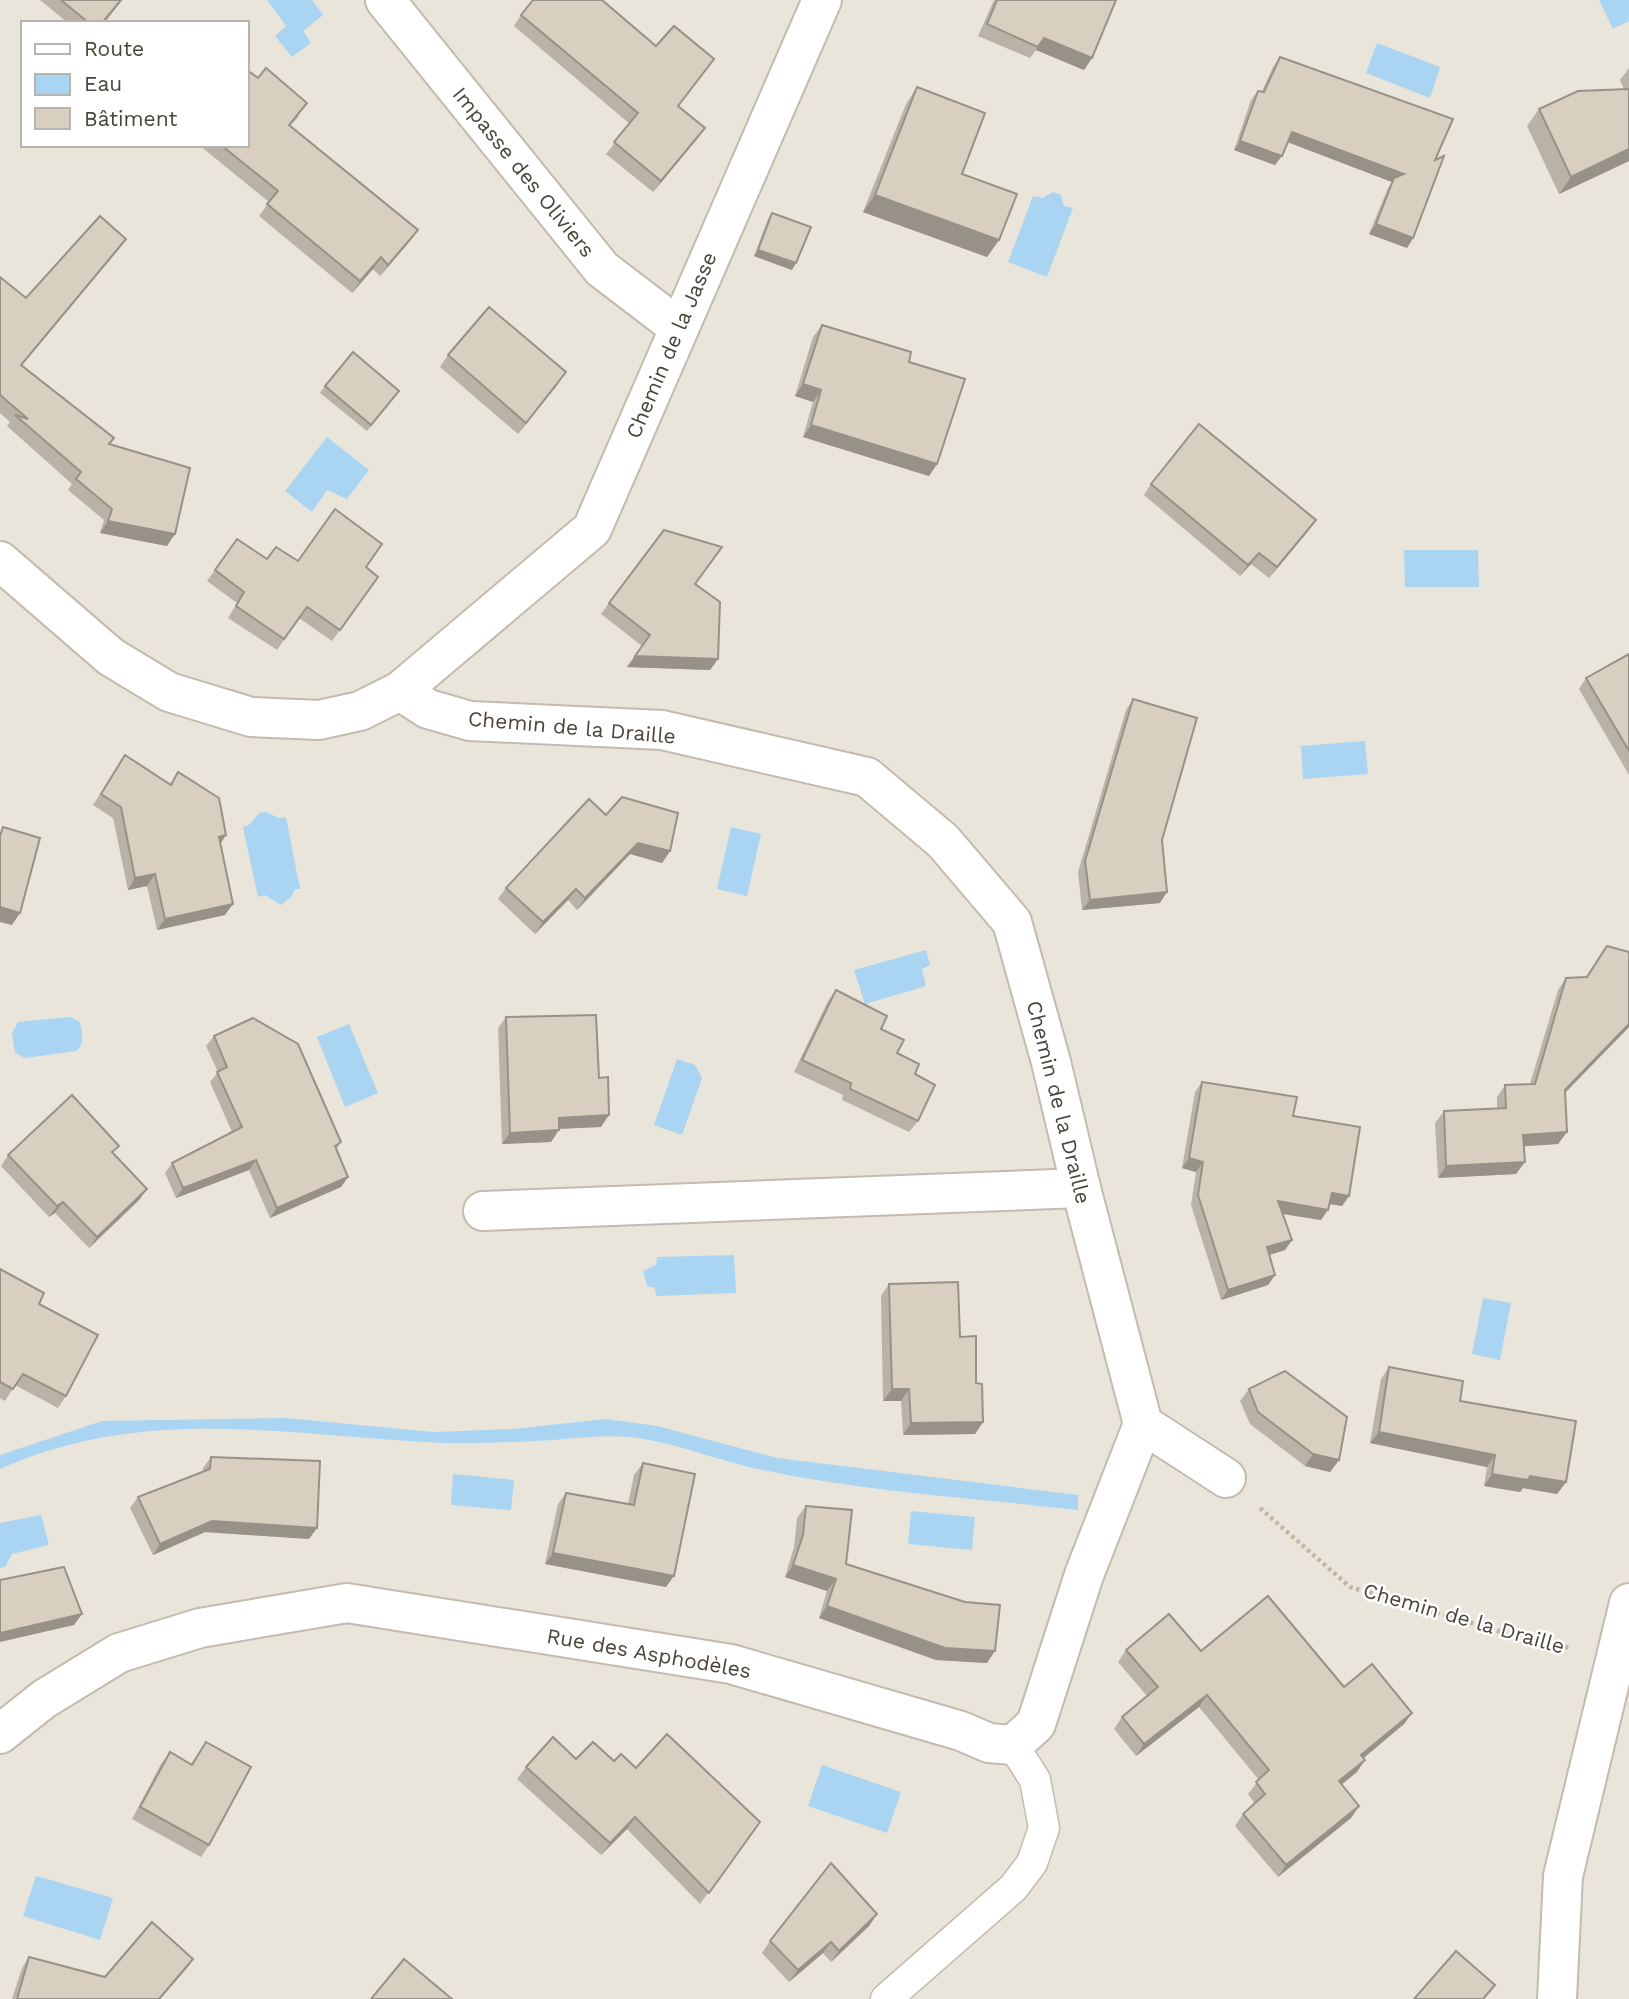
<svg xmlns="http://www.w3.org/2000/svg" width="1629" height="1999" viewBox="0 0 1629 1999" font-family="'Work Sans',sans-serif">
  <rect width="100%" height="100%" fill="#f6f3ec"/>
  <path fill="#eae5da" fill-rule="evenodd" d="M0,0H1629V1999H0ZM23,23H247V145H23Z"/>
  <g fill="#a9d4f2">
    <path d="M267,0H312L323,15L303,31L311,43L292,57L275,36L286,26Z"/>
    <path d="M1599,0H1629V21L1613,29Z"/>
    <path d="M1377,43L1440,67L1430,98L1366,73Z"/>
    <path d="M1053,192L1061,195L1064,206L1073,208L1047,277L1008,262L1033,196L1043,198Z"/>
    <path d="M327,437L369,470L347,499L327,490L312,512L285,491Z"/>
    <path d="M1404,550H1478L1479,587H1405Z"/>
    <path d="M1365,741L1368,774L1303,779L1301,746Z"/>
    <path d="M266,812L279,818L286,817L300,889H295L292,896L281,905L265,895L258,897L243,827L249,825L259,813Z"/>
    <path d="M731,827L761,834L747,896L717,889Z"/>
    <path d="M926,950L930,965L922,969L926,986L865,1004L854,970Z"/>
    <path d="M70,1017L79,1021C83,1031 85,1044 76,1051L25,1058L15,1053L12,1033L18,1022Z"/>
    <path d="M349,1024L378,1093L345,1107L317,1037Z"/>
    <path d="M677,1059L695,1065L702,1078L682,1135L654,1125Z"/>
    <path d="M734,1255L736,1293L656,1296L655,1288L647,1286L643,1271L656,1265L657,1257Z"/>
    <path d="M1483,1298L1511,1303L1500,1360L1472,1354Z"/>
    <path d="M285,1418L434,1432L513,1429L606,1419L657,1426L777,1458L1078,1495V1510C974,1498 866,1492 763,1470C718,1461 675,1442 630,1437C604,1435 578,1438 553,1440C511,1442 469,1445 427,1442C279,1434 141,1406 0,1469V1455L102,1421Z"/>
    <path d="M453,1474L514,1480L511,1510L451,1505Z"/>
    <path d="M911,1511L975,1517L972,1550L908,1544Z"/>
    <path d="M41,1515L49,1545L12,1554L5,1567L0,1568V1523Z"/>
    <path d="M822,1765L901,1792L887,1833L808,1806Z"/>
    <path d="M36,1876L113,1898L100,1940L23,1916Z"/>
  </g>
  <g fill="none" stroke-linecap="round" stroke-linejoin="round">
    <defs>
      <path id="lane" d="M886,1999L1013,1888L1032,1863L1044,1828L1035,1780L1013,1745"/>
      <g id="street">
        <path d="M385,0L602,269L678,327"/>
        <path d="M0,561L111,657L169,692L251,717L319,720L360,711L400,691L592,529L822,0"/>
        <path d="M400,691L428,709L470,721L662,730L867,777L943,841L1012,922L1051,1062L1081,1188L1143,1424L1226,1478"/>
        <path d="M483,1211L1081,1188"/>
        <path d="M0,1734L44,1699L119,1653L200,1628L347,1603L731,1664L961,1731L989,1743L1013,1745L1036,1724L1084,1575L1143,1424"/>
        <path d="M1557,1999L1563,1876L1629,1603"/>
      </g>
    </defs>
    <use href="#lane" stroke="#c2bbae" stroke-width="33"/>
    <use href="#street" stroke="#c2bbae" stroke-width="42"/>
    <path stroke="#c4b79f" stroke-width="4.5" stroke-dasharray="3.5 3.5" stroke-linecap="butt" d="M1260,1508L1350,1587L1525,1639L1571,1648"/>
    <use href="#lane" stroke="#fff" stroke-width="30"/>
    <use href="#street" stroke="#fff" stroke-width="38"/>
  </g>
  <g fill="#bab2a6">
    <path d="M40,0H122L104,23H68Z"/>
    <path d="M994,0H1116L1092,58L1084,70L1036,50L1030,58L978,36Z"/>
    <path d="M521,15L656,46L706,70L678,106L705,128L697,139L653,192L606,154L630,124L514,26Z"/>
    <path d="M1280,57L1435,160L1413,238L1407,248L1369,234L1388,188L1392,182L1287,142L1275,165L1234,150L1251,100L1258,91H1262L1273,67Z"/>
    <path d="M1629,68V161L1559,194L1527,126L1539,109L1624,89L1620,80Z"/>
    <path d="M917,87L962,174L999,240L987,257L863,212L906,104Z"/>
    <path d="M300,115L290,126L418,230L410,241L380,276L373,269L352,293L259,216L269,202L199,145H247Z"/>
    <path d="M772,213L792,270L754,256L768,219Z"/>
    <path d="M126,239L118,250L21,365L114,438L110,444L167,546L100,533L104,520L68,490L72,484L7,426L10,422L0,413V277L26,298Z"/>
    <path d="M822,325L909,362L937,464L929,476L803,437L813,402L795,396L813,337Z"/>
    <path d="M448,355L558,384L518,434L440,367Z"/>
    <path d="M325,386L395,397L367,431L320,393Z"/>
    <path d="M1151,484L1308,531L1269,578L1251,564L1240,576L1144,495Z"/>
    <path d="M237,539L267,559L366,567L378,577L332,641L299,618L277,650L228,618L237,603L207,581Z"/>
    <path d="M695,584L718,659L710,670L627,667L642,646L601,614L609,603Z"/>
    <path d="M1629,654V775L1579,689L1586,678Z"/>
    <path d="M1133,699L1162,840L1160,903L1082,910L1078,872L1126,710Z"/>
    <path d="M125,755L170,784L178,772L221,843L225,915L157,930L147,886L128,890L113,818L93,805Z"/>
    <path d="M606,815L670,851L662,863L630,854L577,910L568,900L535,934L498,899L506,888Z"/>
    <path d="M1607,946L1629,952V1027L1565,1093L1567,1132L1558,1144L1524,1146L1516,1174L1438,1178L1435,1123L1444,1111L1497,1109V1097L1505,1085L1530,1084L1558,990L1566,978L1586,977Z"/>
    <path d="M836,990L897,1053L915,1074L918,1121L909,1132L842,1100L843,1095L794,1072L828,1001Z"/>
    <path d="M506,1017L601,1127L559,1129L551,1142L502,1144L498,1028Z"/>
    <path d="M214,1036L341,1142L337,1149L348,1177L341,1187L270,1218L249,1170L176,1198L165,1173L172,1163L232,1132L210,1082L218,1072L206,1046Z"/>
    <path d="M1202,1082L1293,1116L1349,1196L1342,1206L1329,1204L1321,1220L1283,1214L1292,1240L1285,1250L1269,1255L1275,1275L1268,1285L1221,1300L1191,1205L1196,1172L1182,1168L1195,1092Z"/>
    <path d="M113,1153L147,1189L139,1200L89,1248L55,1213L49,1217L1,1166L8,1155Z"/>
    <path d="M0,1269L39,1304L66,1396L58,1408L15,1385L5,1401L0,1398Z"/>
    <path d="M889,1284L960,1337L976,1383L983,1422L975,1434L903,1435L901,1401H883L881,1296Z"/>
    <path d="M1389,1367L1460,1401L1566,1482L1557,1494L1523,1488L1520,1492L1484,1486L1487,1467L1370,1443L1381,1379Z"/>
    <path d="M1249,1389L1339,1460L1330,1472L1305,1466L1250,1424L1240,1401Z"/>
    <path d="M211,1457L309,1539L205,1532L153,1555L130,1508L138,1497L203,1472V1468Z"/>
    <path d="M643,1463L666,1587L545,1564L558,1504L566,1493L628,1504L634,1475Z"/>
    <path d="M806,1506L846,1564L987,1663L936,1660L819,1618L827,1591L785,1577L794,1547L797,1518Z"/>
    <path d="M1126,1650L1201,1651L1344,1687L1412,1713L1404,1724L1363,1758L1357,1772L1342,1784L1359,1806L1351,1818L1278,1877L1235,1826L1243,1814L1255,1804L1248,1794L1259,1780L1199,1707L1136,1756L1114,1729L1122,1717L1147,1696L1118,1662Z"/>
    <path d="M206,1742L209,1845L201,1857L132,1819L161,1764L170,1752L191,1764Z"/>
    <path d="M576,1759L614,1761L636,1768L760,1822L700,1904L627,1829L601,1855L517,1779L526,1767Z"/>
    <path d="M877,1914L869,1926L831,1962L823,1953L789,1982L762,1953L770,1941Z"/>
    <path d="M29,1957L105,1977L193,1959L186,1969L160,1999H12L22,1968Z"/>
  </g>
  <g fill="#979187">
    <path d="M121,0H122L104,23H102Z"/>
    <path d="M1044,38L1092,58L1084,70L1036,50Z"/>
    <path d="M705,128L697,139L653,192L661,181Z"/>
    <path d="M1292,132L1404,174L1394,178L1392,182L1285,141Z"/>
    <path d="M1240,141L1282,156L1275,165L1234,150Z"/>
    <path d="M1629,149V161L1559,194L1571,177Z"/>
    <path d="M875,195L999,240L987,257L863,212Z"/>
    <path d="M1376,224L1413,238L1407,248L1369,234Z"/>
    <path d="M418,230L410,241L380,276L388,265Z"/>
    <path d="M126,239L118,250L13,376L21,365Z"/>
    <path d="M758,250L796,263L792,270L754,256Z"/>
    <path d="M381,257L373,269L352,293L360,281Z"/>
    <path d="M566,372L558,384L518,434L526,423Z"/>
    <path d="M803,384L821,390L813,402L795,396Z"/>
    <path d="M811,425L937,464L929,476L803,437Z"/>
    <path d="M1316,520L1308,531L1269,578L1277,567Z"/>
    <path d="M108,521L175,534L167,546L100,533Z"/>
    <path d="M1259,553L1251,564L1240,576L1248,565Z"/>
    <path d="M635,656L718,659L710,670L627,667Z"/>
    <path d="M226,835L219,846V837Z"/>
    <path d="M638,843L670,851L662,863L630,854L577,910L585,898Z"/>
    <path d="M155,874L147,886L128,890L135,878Z"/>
    <path d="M576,889L568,900L535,934L543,922Z"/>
    <path d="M1167,892L1160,903L1082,910L1090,900Z"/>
    <path d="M233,904L225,915L157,930L165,919Z"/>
    <path d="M0,907L20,913L12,925L0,922Z"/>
    <path d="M1629,1024V1027L1556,1102L1565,1090Z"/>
    <path d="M609,1115L601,1127L551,1129L559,1118Z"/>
    <path d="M559,1130L551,1142L502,1144L510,1133Z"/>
    <path d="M1567,1132L1558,1144L1515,1147L1523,1135Z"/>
    <path d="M1189,1158L1203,1162L1196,1172L1182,1168Z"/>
    <path d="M256,1160L249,1170L176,1198L183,1188Z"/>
    <path d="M1525,1162L1516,1174L1438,1178L1446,1166Z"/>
    <path d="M348,1177L341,1187L270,1218L277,1208Z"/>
    <path d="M147,1189L139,1200L89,1248L97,1237Z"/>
    <path d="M1332,1193L1349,1196L1342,1206L1325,1203Z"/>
    <path d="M1278,1201L1328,1210L1321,1220L1271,1212Z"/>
    <path d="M63,1202L55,1213L49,1217L57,1206Z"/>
    <path d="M1292,1240L1285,1250L1260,1258L1267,1247Z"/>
    <path d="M1275,1275L1268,1285L1221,1300L1228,1290Z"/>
    <path d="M892,1389H909L901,1401H883Z"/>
    <path d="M983,1422L975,1434L903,1435L911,1423Z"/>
    <path d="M1379,1432L1495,1455L1487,1467L1370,1443Z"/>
    <path d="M1313,1454L1339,1460L1330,1472L1305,1466Z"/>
    <path d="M1492,1474L1530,1476L1566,1482L1557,1494L1523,1488L1520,1492L1484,1486Z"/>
    <path d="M212,1521L317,1528L309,1539L205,1532L153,1555L160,1544Z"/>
    <path d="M553,1553L674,1576L666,1587L545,1564Z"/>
    <path d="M793,1565L836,1579L827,1591L785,1577Z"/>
    <path d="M827,1606L995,1651L987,1663L936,1660L819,1618Z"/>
    <path d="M82,1614L74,1625L0,1642V1633Z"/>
    <path d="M1207,1695L1199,1707L1136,1756L1144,1744Z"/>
    <path d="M1412,1713L1404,1724L1353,1767L1361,1755Z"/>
    <path d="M1365,1760L1357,1772L1331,1793L1339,1781Z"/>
    <path d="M1359,1806L1351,1818L1278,1877L1286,1865Z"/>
    <path d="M635,1817L627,1829L601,1855L610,1843Z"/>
    <path d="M877,1914L869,1926L831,1962L839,1951Z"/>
    <path d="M831,1942L823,1953L789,1982L798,1970Z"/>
    <path d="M193,1959L186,1969L160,1999H159Z"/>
  </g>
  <g fill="#d8cfc1" stroke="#979187" stroke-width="2">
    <path d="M61,0H121L102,23H89Z"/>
    <path d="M533,0H602L656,46L674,26L714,59L678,106L705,128L661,181L614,142L638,113L521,15Z"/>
    <path d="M997,0H1116L1092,58L1044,38L1038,47L987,24Z"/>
    <path d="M1280,57L1453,119L1435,160L1444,156L1413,238L1376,224L1394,178L1404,174L1292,132L1282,156L1240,141L1258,91L1264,92Z"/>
    <path d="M266,68L307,103L289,125L418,230L388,265L381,257L360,281L267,204L278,191L221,145H247V70L258,78Z"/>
    <path d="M917,87L985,113L962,174L1017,194L999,240L875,195Z"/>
    <path d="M1629,89V149L1571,177L1539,109L1578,91Z"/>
    <path d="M772,213L811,227L796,263L758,250Z"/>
    <path d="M100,216L126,239L21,365L114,438L109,444L190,468L175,534L108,521L112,509L76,479L81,472L15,415L28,419L0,395V277L26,298Z"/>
    <path d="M489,307L566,372L526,423L448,355Z"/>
    <path d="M822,325L911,352L909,362L965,379L937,464L811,425L821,390L803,384Z"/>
    <path d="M353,352L399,391L371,425L325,386Z"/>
    <path d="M1199,424L1316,520L1277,567L1259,553L1248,565L1151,484Z"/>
    <path d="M335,509L382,544L366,567L378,577L340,630L307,607L284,639L236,606L244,592L215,570L237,539L267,559L276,547L298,561Z"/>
    <path d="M664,530L722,547L695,584L720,602L718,659L635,656L650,635L609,603Z"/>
    <path d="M1629,654V751L1586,678Z"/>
    <path d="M1133,699L1197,718L1162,840L1167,892L1090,900L1085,861Z"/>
    <path d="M125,755L171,785L178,772L219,798L226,835L219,837L233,904L165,919L155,874L135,878L121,807L101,794Z"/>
    <path d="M622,797L678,813L670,851L638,843L585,898L576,889L543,922L506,888L589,799L606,815Z"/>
    <path d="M3,827L40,838L20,913L0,907V836Z"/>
    <path d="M1607,946L1629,952V1024L1565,1090L1567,1132L1523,1135L1525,1162L1446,1166L1444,1111L1506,1108L1505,1085L1535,1084L1566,978L1587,977Z"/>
    <path d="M836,990L887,1016L881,1029L904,1040L897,1053L919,1064L915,1074L935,1085L918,1121L850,1089L851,1083L802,1060Z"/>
    <path d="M596,1015L599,1078L608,1077L609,1115L559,1118V1130L510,1133L506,1017Z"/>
    <path d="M253,1018L298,1044L341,1142L335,1146L348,1177L277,1208L256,1160L183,1188L172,1163L242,1127L217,1072L227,1067L214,1036Z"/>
    <path d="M1202,1082L1297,1097L1293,1116L1360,1127L1349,1196L1332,1193L1328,1210L1278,1201L1292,1240L1267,1247L1275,1275L1228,1290L1198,1195L1203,1162L1189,1158Z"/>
    <path d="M72,1095L119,1146L112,1152L147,1189L97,1237L63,1202L57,1206L8,1155Z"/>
    <path d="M0,1269L44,1293L39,1304L98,1335L66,1396L23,1374L13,1389L0,1382Z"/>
    <path d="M958,1282L960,1337L976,1336V1383L982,1384L983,1422L911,1423L909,1389H892L889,1284Z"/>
    <path d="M1389,1367L1463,1381L1460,1401L1576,1421L1566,1482L1530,1476L1528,1480L1492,1474L1495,1455L1379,1432Z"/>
    <path d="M1285,1371L1347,1417L1339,1460L1313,1454L1258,1412L1249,1389Z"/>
    <path d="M211,1457L320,1461L317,1528L212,1521L160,1544L138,1497L210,1469Z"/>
    <path d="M643,1463L695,1474L674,1576L553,1553L566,1493L634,1505Z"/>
    <path d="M806,1506L852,1510L846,1564L965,1602L1000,1605L995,1651L945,1648L827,1606L836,1579L793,1565L803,1535Z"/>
    <path d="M64,1567L82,1614L0,1633V1580Z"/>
    <path d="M1268,1596L1344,1687L1372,1664L1412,1713L1361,1755L1365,1760L1339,1781L1359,1806L1286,1865L1243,1814L1265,1794L1256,1782L1269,1770L1207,1695L1144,1744L1122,1717L1158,1687L1126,1650L1169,1614L1201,1651Z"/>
    <path d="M667,1734L760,1822L709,1893L635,1817L610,1843L526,1767L553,1737L576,1759L593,1742L614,1761L621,1754L636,1768Z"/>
    <path d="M206,1742L251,1767L209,1845L140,1807L170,1752L192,1765Z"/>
    <path d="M831,1863L877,1914L839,1951L831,1942L798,1970L770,1941Z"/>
    <path d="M152,1922L193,1959L159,1999H17L29,1957L105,1977Z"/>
    <path d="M1456,1951L1495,1985L1483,1999H1414Z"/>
    <path d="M404,1959L452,1999H371Z"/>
  </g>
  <g text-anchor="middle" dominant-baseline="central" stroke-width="5" stroke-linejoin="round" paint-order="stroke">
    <g font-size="21" fill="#4b4439" stroke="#fff">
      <text transform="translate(524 172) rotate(51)">Impasse des Oliviers</text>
      <text transform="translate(671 345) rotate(-67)">Chemin de la Jasse</text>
      <text transform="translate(572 727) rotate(5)">Chemin de la Draille</text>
      <text transform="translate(1059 1102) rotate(76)">Chemin de la Draille</text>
      <text transform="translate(1464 1618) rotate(16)">Chemin de la Draille</text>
      <text transform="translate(649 1653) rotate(10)">Rue des Asphodèles</text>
    </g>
  </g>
  <rect x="21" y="21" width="228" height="126" fill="#ffffff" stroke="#b7b4b0" stroke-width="2"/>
  <rect x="35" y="44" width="35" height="10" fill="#ffffff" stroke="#b7b4b0" stroke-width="2"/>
  <text x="84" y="56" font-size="21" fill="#4b4439">Route</text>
  <rect x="35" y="74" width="35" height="21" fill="#a9d4f2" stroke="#b7b4b0" stroke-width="2"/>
  <text x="84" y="91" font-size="21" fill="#4b4439">Eau</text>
  <rect x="35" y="108" width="35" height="21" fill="#d8cfc1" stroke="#b7b4b0" stroke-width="2"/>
  <text x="84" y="126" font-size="21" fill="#4b4439">Bâtiment</text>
</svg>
